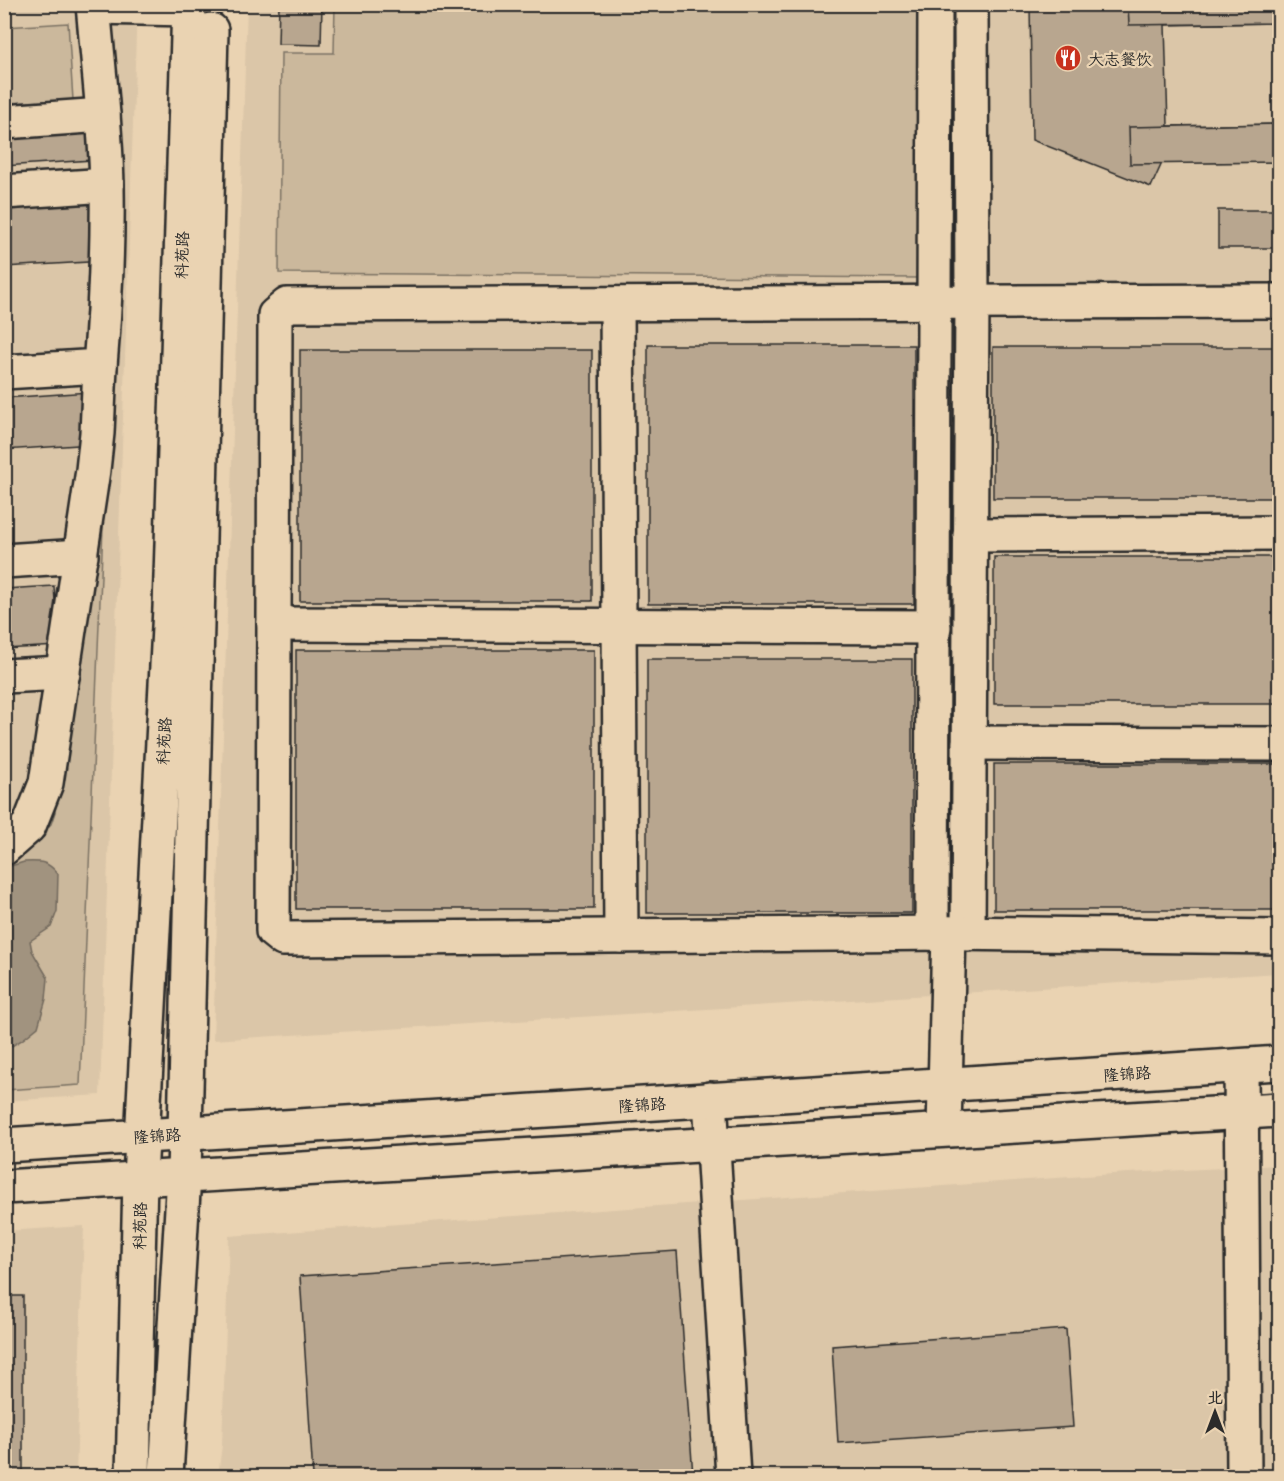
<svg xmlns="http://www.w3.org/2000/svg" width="1284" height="1481" viewBox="0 0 1284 1481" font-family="Mali,'LXGW WenKai TC',sans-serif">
  <rect width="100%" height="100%" fill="#ead3b2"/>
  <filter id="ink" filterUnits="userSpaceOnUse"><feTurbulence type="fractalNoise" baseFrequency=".0167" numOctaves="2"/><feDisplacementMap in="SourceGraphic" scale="12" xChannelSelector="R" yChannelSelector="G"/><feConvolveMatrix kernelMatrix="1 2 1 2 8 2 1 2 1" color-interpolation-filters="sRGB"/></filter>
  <g filter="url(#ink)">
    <g fill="#dbc6a8">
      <path d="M5,5H137L100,1095L5,1101Z"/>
      <path d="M247,5H1279V973L213,1040Z"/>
      <path d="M1279,1165V1476H218L222,1445L229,1236L1128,1173Z"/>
      <path d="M84,1226L76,1476H5V1231Z"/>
    </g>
    <g fill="#cbb89c" stroke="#7b7264" stroke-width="1.5">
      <path d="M335,5H931L920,278L279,273L281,53H334Z"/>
      <path d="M68,23L73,100L5,103V27Z"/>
      <path d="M97,501L104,503L80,1085L5,1090V864L51,824L55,812Z"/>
    </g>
    <path fill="#a1937f" stroke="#72695d" stroke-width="1.5" d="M24,862C40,861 48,861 58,874L57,911L51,927L30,941L32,951L48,978L46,999L38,1027L22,1040L5,1050L4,954L7,952V943L4,940L5,871L11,866Z"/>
    <g fill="#b8a68f" stroke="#2b2b2b" stroke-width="1.5">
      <path d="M279,4H322L321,45L278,44Z"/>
      <path d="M1030,4H1278L1279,23L1165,25L1168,126L1280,124V162L1162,163L1151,187L1032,140Z"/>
      <path d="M1128,4H1278L1279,23L1129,25Z"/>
      <path d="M1280,124V162L1130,164L1129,127Z"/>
      <path d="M90,129L92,160L4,166V135Z"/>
      <path d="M101,202L105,261L4,267V208Z"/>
      <rect x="1218" y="210" width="59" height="38"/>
      <rect x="648" y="345" width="266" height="259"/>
      <rect x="993" y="347" width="287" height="151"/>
      <rect x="300" y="350" width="292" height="251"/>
      <path d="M89,392L93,444L4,450V398Z"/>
      <rect x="994" y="557" width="286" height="147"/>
      <path d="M54,586L58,646L4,649V589Z"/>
      <rect x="296" y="650" width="298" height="259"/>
      <rect x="647" y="659" width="265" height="254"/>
      <rect x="994" y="764" width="286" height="146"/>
      <path d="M677,1251L693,1476H313L300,1276Z"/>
      <rect x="4" y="1296" width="19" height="180"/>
      <path d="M1066,1329L1073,1427L838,1443L832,1346Z"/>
    </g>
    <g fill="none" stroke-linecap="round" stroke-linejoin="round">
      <defs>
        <g id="minor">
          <path d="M93,7L189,9"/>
          <path d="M4,122L103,115"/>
          <path d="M4,192L107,185"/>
          <path d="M617,304L621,936"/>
          <path d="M4,372L100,366C105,306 108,247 107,187C106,126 98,65 93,4"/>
          <path d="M970,535L1280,533"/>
          <path d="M4,561L81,556"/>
          <path d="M274,624L934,627"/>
          <path d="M4,676L63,673"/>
          <path d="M969,743L1280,744"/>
          <path d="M4,848L29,826L46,783L93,470L97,433L100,366"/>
          <path d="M932,933L935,4"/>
          <path d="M949,933L283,939L273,931L275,315L287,305L1280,301"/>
          <path d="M968,934L972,301L971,4"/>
          <path d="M1241,1066L1244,1476"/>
          <path d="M710,1099L733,1476"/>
          <path d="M944,1129L949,933L1280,937"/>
          <path d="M133,1476L140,1178L170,608L189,4"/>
          <path d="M166,1476L184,1175L211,30"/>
        </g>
        <g id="major">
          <path d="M4,1145L1280,1063"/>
          <path d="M4,1187L1280,1110"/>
        </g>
      </defs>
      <use href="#minor" stroke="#2b2b2b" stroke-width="38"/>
      <use href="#major" stroke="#2b2b2b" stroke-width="38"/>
      <use href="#minor" stroke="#ead3b2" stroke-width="33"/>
      <use href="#major" stroke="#ead3b2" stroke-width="33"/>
    </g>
  </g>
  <defs>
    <symbol id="restaurant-disc" viewBox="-11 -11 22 22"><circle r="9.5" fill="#c8321e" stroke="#ead3b2"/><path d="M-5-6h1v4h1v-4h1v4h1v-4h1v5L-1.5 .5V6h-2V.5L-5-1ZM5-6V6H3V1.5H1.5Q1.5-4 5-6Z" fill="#fff"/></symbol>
  </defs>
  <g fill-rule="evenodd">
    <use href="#restaurant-disc" x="1053" y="43" width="30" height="30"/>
  </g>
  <g text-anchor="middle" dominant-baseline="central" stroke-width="4.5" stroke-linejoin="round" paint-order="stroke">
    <g font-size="16" fill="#2b2b2b" stroke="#ead3b2" text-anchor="start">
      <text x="1088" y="58">大志餐饮</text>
    </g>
    <g font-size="16" fill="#2b2b2b" stroke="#ead3b2">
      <text transform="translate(181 255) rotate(-88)">科苑路</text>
      <text transform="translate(163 741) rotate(-87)">科苑路</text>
      <text transform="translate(1127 1073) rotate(-4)">隆锦路</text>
      <text transform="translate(642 1104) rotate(-4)">隆锦路</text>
      <text transform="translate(157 1135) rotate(-4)">隆锦路</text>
      <text transform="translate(139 1226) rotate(-89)">科苑路</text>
    </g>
  </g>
  <rect width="1284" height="1481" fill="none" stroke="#ead3b2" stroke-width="24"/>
  <rect x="12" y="12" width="1260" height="1457" fill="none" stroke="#2b2b2b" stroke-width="2" filter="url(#ink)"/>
  <g transform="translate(1215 1412)" stroke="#ead3b2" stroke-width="4.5" paint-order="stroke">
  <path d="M0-4.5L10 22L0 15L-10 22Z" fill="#2b2b2b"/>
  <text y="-9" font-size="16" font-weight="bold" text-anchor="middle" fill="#2b2b2b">北</text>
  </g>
</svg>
